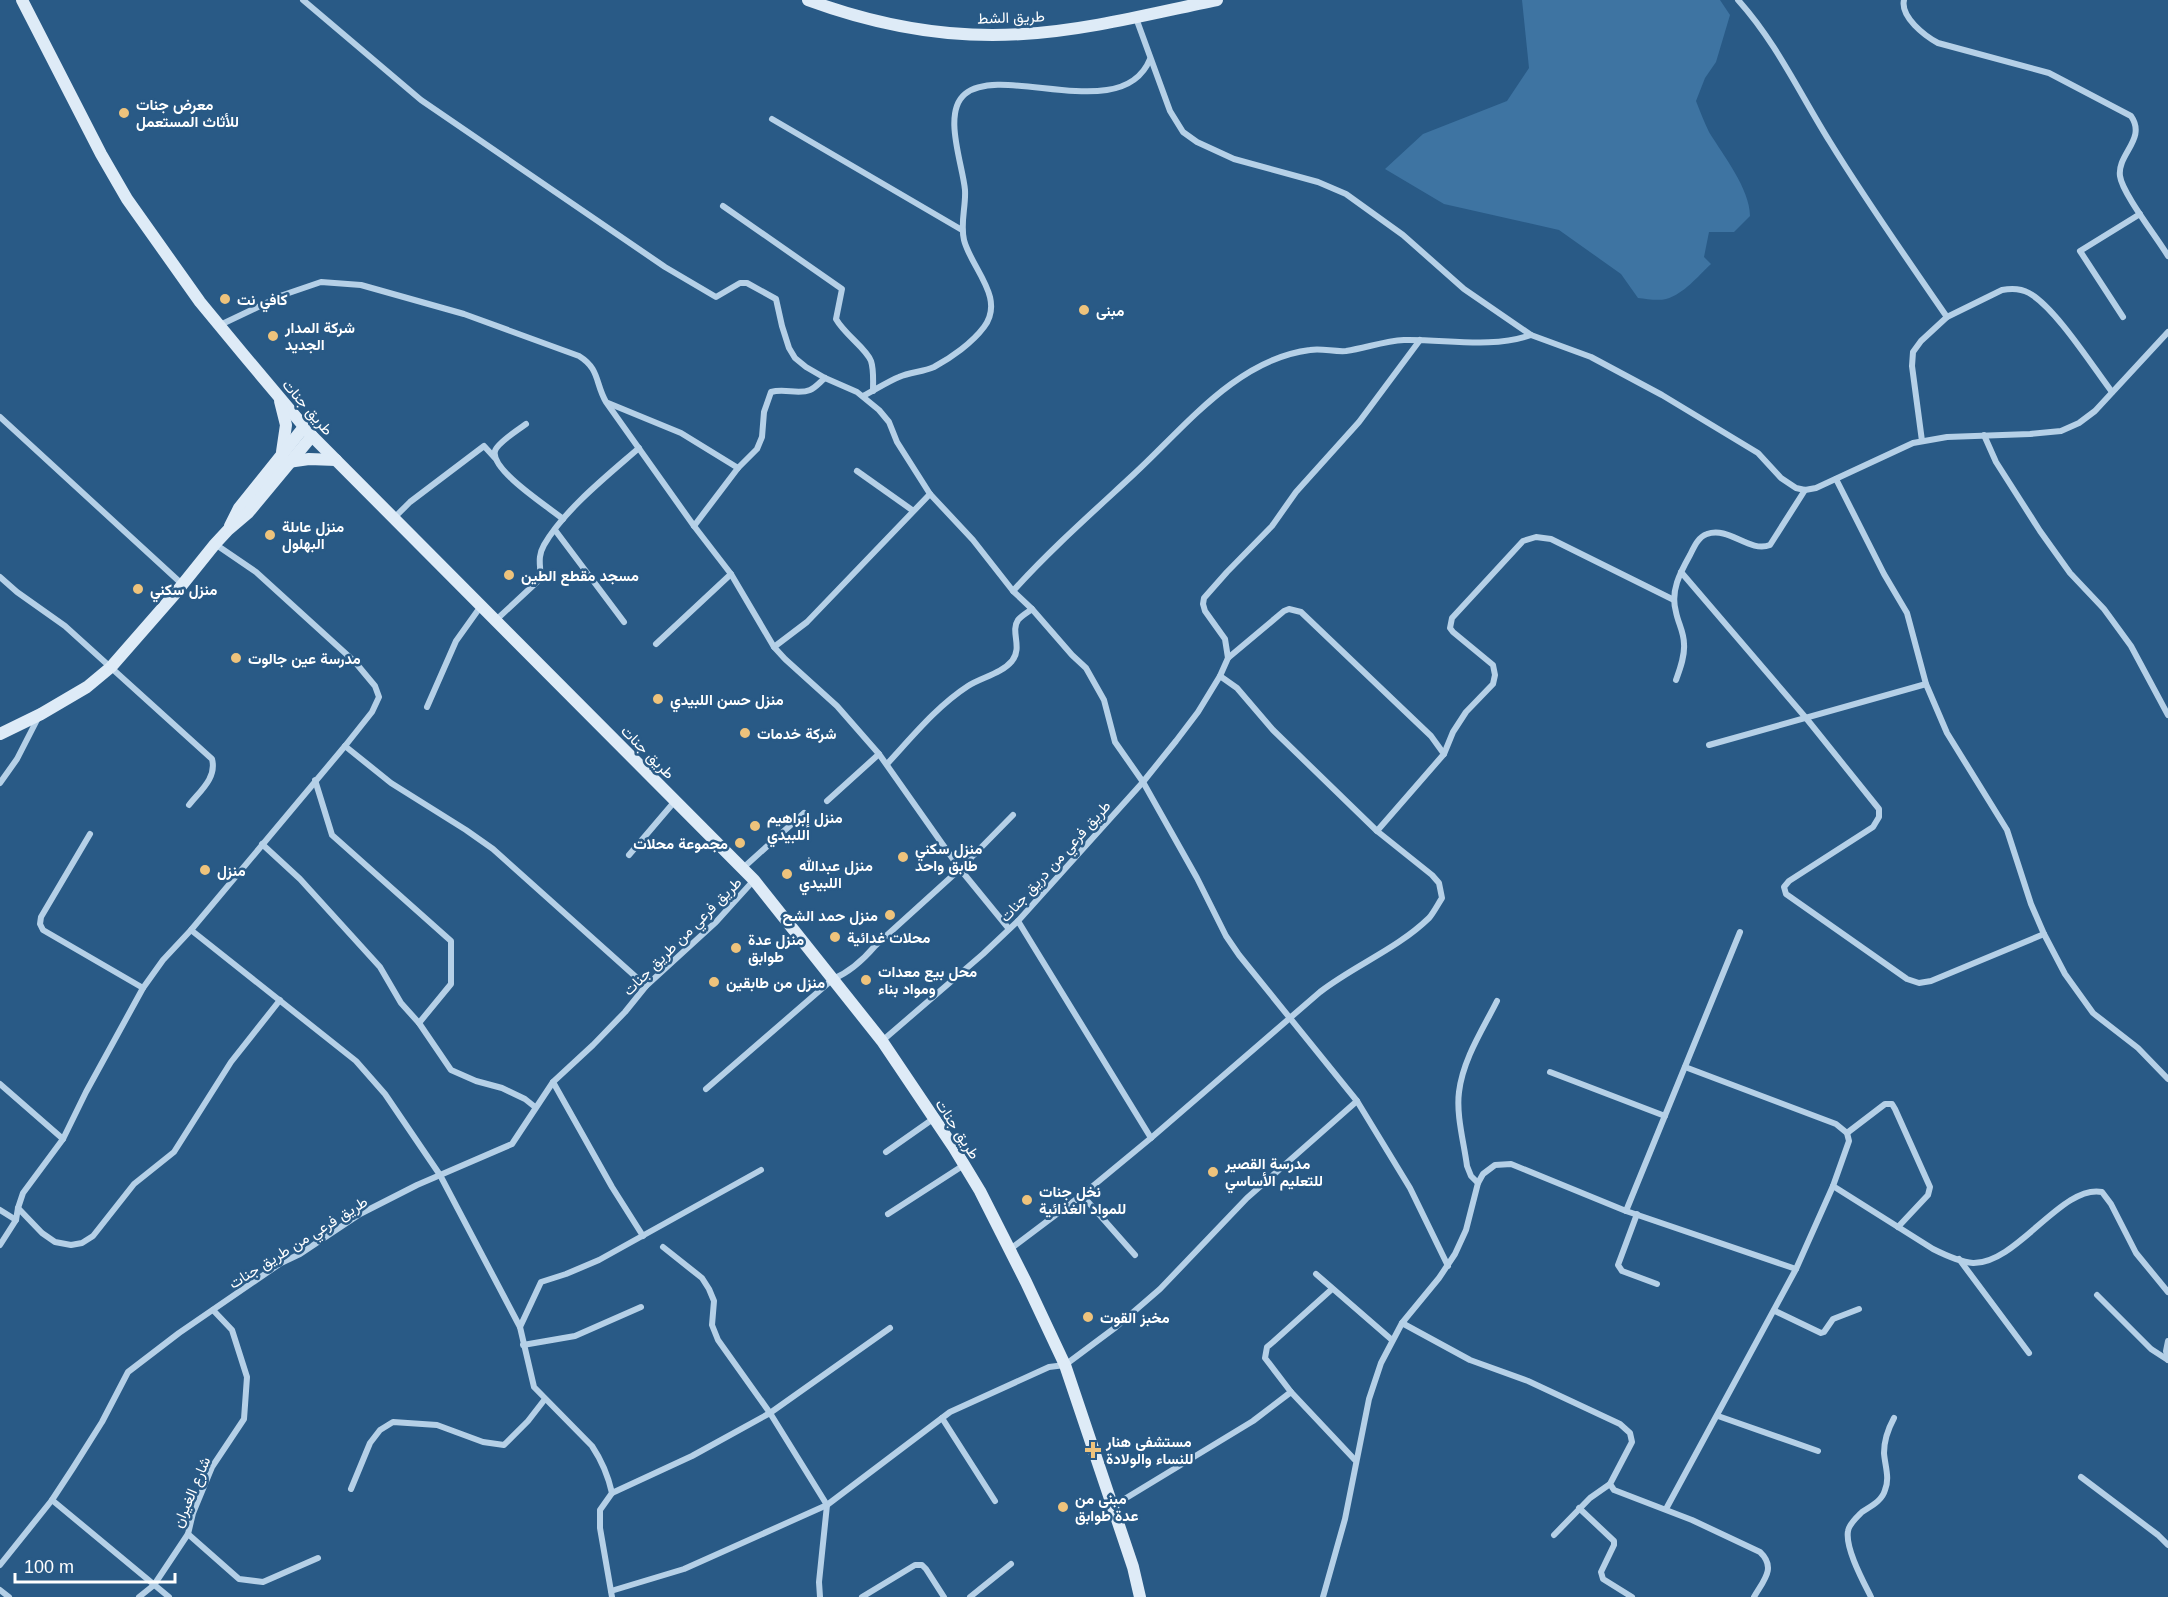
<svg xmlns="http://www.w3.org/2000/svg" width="2168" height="1597" viewBox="0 0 2168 1597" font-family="Helvetica,Vazirmatn,sans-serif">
  <rect width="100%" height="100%" fill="#295a86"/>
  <path fill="#3e74a2" d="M1522,0H1720L1730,15L1716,62L1705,78L1696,101C1700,111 1704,122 1709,132C1723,155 1750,189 1750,216L1734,232H1709L1704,257L1711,264C1698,276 1684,294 1666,299C1658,301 1647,299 1638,298L1621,274L1559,230L1444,204L1385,169L1423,134L1507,101L1529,68Z"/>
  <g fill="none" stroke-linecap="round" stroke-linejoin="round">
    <g stroke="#b5d0e7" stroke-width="6">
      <path d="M303,0L421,100L665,267L716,297L740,283H747L776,299L782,326L789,348L795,358L806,367L825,378L857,392L879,410L889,422L897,442L930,494L973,540L1013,591L1032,609L1072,655L1086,668L1104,700L1115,742L1143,782L1197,878L1226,936L1239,955L1357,1101L1410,1188L1448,1266"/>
      <path d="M1738,0C1776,42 1800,94 1830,142C1867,202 1907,259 1947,317"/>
      <path d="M1904,0C1900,17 1925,36 1938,43L2049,73L2131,116C2147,139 2117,154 2120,176C2122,193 2158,239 2168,256"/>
      <path d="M1136,18L1170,111L1183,132L1197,142L1234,159L1318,182L1346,194L1403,235L1464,289L1531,335L1591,357L1662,395L1758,453L1781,478L1796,488L1805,490L1816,488L1913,443L1947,437L2030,434L2061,431L2079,423L2095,411L2168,332"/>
      <path d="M772,119L962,230"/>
      <path d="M723,206L842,289L836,319C845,335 866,348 871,361C874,370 873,382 873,391"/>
      <path d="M2123,317L2080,251L2140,214"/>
      <path d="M220,325L283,295L321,282L361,285L464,314L579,356C600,369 595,383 606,402L694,526L731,574L774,647L785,659L837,706L879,754L960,869L1009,929"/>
      <path d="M863,396C875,390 887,382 899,377C910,372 923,372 934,367C951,358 972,343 984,327C1006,298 971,268 964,240C960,223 966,207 965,190C963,165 942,113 965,94C1003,63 1123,126 1150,59"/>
      <path d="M608,403L681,433L738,468"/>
      <path d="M0,417L182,584"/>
      <path d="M526,424C519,429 497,443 495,451C490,470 550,508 563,519"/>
      <path d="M1984,435L1996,462L2040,531L2070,573L2104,609L2131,646L2168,715"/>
      <path d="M1922,441L1912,366L1913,352L1921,341L1947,317L2002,290C2012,288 2020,288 2029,293C2055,307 2093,367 2112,392"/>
      <path d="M857,471L912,510"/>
      <path d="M1836,479L1884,574L1907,613L1926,684L1947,733L2007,830L2031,904L2044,934L2065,974L2093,1013L2138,1048L2168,1079"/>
      <path d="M395,517L410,502L484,446L495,458"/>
      <path d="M694,526L738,468L757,449L762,437L764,412L771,392C785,388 798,395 810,390C815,388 820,382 825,378"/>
      <path d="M555,530L624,622"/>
      <path d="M1681,572L1806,718L1879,809V817L1873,827L1789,881L1784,887L1786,894L1907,979L1919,983L1931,981L2044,934"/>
      <path d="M0,577L17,592L65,626L212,759C217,778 200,791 189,805"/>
      <path d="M1013,591C1051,549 1093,512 1134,474C1185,427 1237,359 1310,350C1322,348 1334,352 1346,351C1366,348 1384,341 1404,340C1446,339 1491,349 1531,335"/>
      <path d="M496,620L538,581C544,570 535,561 544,545C564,510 608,475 639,448"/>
      <path d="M656,644L731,574"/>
      <path d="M774,647L807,622L930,494"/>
      <path d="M1228,658L1284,611L1289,609L1301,612L1431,736L1444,754L1377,831"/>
      <path d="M1676,680C1680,669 1685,656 1684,644C1684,632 1678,623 1676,612C1670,591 1680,573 1690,555C1694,547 1698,537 1707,534C1729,526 1749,553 1770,545L1805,490"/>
      <path d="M427,707L456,641L481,606"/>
      <path d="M1709,745L1926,684"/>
      <path d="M345,746L391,783L466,830L493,849L646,986"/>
      <path d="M1444,754L1453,732L1466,712L1493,684L1495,675L1493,665L1453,632L1450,628L1452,618L1523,541L1536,537L1551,539L1674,600"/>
      <path d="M887,764C912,737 937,706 968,686C982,677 1001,674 1012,661C1023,647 1010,632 1018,620C1021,616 1028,612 1032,609"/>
      <path d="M315,780L332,835L451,941V984L419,1023"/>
      <path d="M0,783L17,759L39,716"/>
      <path d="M827,801L879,754"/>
      <path d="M90,834L41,917L40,924L43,930L143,988"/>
      <path d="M262,844L300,879L380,967L401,1003L419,1023L451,1070L476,1081L502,1088L525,1099L535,1107"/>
      <path d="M629,855L675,801"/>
      <path d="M743,868L804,813"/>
      <path d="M1018,921L1151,1138"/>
      <path d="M191,930L356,1061L385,1094L440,1175L520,1327"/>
      <path d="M882,1041L983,954L1018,921L1143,782L1176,741L1198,712L1220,676L1228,658L1225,639L1205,611L1203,604L1204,598L1227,572L1272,526L1296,492L1359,422L1420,340"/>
      <path d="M1550,1072L1665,1116"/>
      <path d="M553,1082L612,1187L643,1236"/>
      <path d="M0,1084L63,1139"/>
      <path d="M706,1089L833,979C850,972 863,960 875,946L960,869L1013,815"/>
      <path d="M1847,1133L1885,1104H1892L1895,1109L1930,1187L1928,1195L1898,1227"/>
      <path d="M886,1152L933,1119"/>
      <path d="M1478,1183L1471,1176L1467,1166C1464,1143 1456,1115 1459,1092C1463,1059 1483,1029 1497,1001"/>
      <path d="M1833,1186L1933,1249C1945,1255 1960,1262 1973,1263C2017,1264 2062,1184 2102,1192L2111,1204L2136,1253L2168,1292"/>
      <path d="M1082,1195L1135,1255"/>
      <path d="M18,1208L42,1233L55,1242L71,1245L82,1243L93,1236L134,1184L174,1152L231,1062L280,1000"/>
      <path d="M0,1210L16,1220"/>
      <path d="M1626,1211L1740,932"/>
      <path d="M888,1214L964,1165"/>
      <path d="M1637,1214L1618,1265L1622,1271L1657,1284"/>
      <path d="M0,1245L16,1220L18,1208L23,1193L63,1139L86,1092L143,988L163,960L191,930L345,746L372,712L379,697L375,686L355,662L256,572L215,544"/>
      <path d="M663,1247L702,1278L709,1289L714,1301L712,1325L718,1340L770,1413L827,1505L819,1582L820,1597"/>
      <path d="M1009,1250L1082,1195L1151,1138L1320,992C1355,965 1397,949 1429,918C1434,912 1438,904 1442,898L1439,883L1432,875L1377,831L1273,730L1237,688L1220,676"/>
      <path d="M1959,1259L2029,1353"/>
      <path d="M1316,1274L1392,1340"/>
      <path d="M2097,1295L2151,1349L2168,1360"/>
      <path d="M1775,1311L1821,1333L1824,1332L1833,1319L1859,1309"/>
      <path d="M1402,1323L1470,1360L1528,1381L1620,1424L1630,1433L1632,1442L1610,1484L1614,1490L1692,1520L1760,1552C1777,1568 1763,1581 1754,1597"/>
      <path d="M523,1345L575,1336L641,1307"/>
      <path d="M2168,1360L2166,1351L2168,1341"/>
      <path d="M1291,1392L1265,1358L1267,1347L1273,1342L1332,1289"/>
      <path d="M1718,1416L1818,1451"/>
      <path d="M942,1418L995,1501"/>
      <path d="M2081,1477L2158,1535L2168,1545"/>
      <path d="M351,1489L370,1443L380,1430L393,1422L437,1425L483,1442L504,1445L528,1421L545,1399"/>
      <path d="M612,1493L692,1456L770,1413L890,1328"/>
      <path d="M52,1500L169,1597"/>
      <path d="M1113,1506L1253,1421L1291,1392L1355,1460"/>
      <path d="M1579,1508L1614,1541V1545L1601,1572L1603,1579L1632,1597"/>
      <path d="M1666,1509L1796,1269L1833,1186L1849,1141L1847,1133L1836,1124L1685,1067"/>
      <path d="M188,1534L239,1579L263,1582L318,1558"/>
      <path d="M1554,1535L1590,1498L1610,1484"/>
      <path d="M0,1565L52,1500L73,1468L102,1422L128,1372L179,1333L281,1263L300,1254L360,1214L417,1185L512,1144L553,1082L593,1045L625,1012L646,986L716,922L754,880"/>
      <path d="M0,1590L9,1597"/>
      <path d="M611,1591L684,1569L827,1505L950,1412L1049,1367L1065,1365L1116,1327L1160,1289L1247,1198L1357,1101"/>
      <path d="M139,1597L154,1585L188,1534L193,1513L212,1467L244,1419L247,1377L232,1330L213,1310"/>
      <path d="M612,1597L600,1528V1510L612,1493C608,1475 602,1461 592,1446L534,1387L520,1327L541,1282L566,1274L599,1260L761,1170"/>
      <path d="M862,1597L915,1565H922L926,1569L944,1597"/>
      <path d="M970,1597L1011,1564"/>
      <path d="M1323,1597L1345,1519L1369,1399L1381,1363L1402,1323L1439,1278L1455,1254L1466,1230L1478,1183L1483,1174L1495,1165L1511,1164L1626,1211L1796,1269"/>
      <path d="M1871,1597C1863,1581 1845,1548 1848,1531C1849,1524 1857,1517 1862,1512C1871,1506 1882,1501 1885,1490C1890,1478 1885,1466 1884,1453C1884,1440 1888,1429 1894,1418"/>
    </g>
    <g stroke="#deebf7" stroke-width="12">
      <path d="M22,0L101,154L127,199L200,302L243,354L312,436L754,880L882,1041L954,1148L980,1191L1026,1282L1065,1365L1133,1567L1140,1597"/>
      <path d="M808,0C876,25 950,39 1023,34C1089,30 1153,13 1217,0"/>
      <path d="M280,401L286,425L282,452"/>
      <path d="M288,462L309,459L336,460"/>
      <path d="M230,526L239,508L304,427"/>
      <path d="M0,734L41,714L87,687L111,667L174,595L215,544L228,530L248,513L312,436"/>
    </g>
  </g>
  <g fill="#eec37c" stroke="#295a86" stroke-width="2">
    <circle cx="124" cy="113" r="6"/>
    <circle cx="225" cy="299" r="6"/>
    <circle cx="1084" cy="310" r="6"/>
    <circle cx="273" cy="336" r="6"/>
    <circle cx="270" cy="535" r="6"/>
    <circle cx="509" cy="575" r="6"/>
    <circle cx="138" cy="589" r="6"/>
    <circle cx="236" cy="658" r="6"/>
    <circle cx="658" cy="699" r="6"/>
    <circle cx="745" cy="733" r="6"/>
    <circle cx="755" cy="826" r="6"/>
    <circle cx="740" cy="843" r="6"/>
    <circle cx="903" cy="857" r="6"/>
    <circle cx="205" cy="870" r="6"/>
    <circle cx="787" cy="874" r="6"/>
    <circle cx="890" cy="915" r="6"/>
    <circle cx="835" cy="937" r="6"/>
    <circle cx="736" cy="948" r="6"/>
    <circle cx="866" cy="980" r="6"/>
    <circle cx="714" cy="982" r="6"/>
    <circle cx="1213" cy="1172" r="6"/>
    <circle cx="1027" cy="1200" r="6"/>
    <circle cx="1088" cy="1317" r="6"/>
    <path d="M1090 1441h6v6h6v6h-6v6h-6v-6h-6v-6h6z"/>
    <circle cx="1063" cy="1507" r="6"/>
  </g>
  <g text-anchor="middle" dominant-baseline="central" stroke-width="5" stroke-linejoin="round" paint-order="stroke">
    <g font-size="15" fill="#fff" stroke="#295a86">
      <text transform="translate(1011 17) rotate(-2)">طريق الشط</text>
      <text transform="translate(308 407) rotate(49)">طريق جنات</text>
      <text transform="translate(648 752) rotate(45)">طريق جنات</text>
      <text transform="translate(1055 861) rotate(-48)">طريق فرعي من دريق جنات</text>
      <text transform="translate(682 936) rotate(-45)">طريق فرعي من طريق جنات</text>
      <text transform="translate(958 1129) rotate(57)">طريق جنات</text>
      <text transform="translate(298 1242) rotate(-32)">طريق فرعي من طريق جنات</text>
      <text transform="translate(191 1492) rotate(-67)">شارع الغيران</text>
    </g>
    <g font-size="15" font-weight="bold" fill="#fff" stroke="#295a86" text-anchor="start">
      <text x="136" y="104">معرض جنات<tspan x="136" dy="17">للأثاث المستعمل</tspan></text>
      <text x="237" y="299">كافي نت</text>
      <text x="1096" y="310">مبنى</text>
      <text x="285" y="327">شركة المدار<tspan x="285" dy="17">الجديد</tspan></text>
      <text x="282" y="526">منزل عاىلة<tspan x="282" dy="17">البهلول</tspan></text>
      <text x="521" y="575">مسجد مقطع الطين</text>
      <text x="150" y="589">منزل سكني</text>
      <text x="248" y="658">مدرسة عين جالوت</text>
      <text x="670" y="699">منزل حسن اللبيدي</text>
      <text x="757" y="733">شركة خدمات</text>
      <text x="767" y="817">منزل إبراهيم<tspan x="767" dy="17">اللبيدي</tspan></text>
      <text x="728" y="843" text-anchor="end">مجموعة محلات</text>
      <text x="915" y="848">منزل سكني<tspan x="915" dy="17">طابق واحد</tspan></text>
      <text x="799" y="865">منزل عبدالله<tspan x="799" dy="17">اللبيدي</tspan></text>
      <text x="217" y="870">منزل</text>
      <text x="878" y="915" text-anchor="end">منزل حمد الشح</text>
      <text x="847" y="937">محلات غدائية</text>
      <text x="748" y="939">منزل عدة<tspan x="748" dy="17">طوابق</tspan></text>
      <text x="878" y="971">محل بيع معدات<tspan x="878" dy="17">ومواد بناء</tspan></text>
      <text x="726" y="982">منزل من طابقين</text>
      <text x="1225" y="1163">مدرسة القصير<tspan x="1225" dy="17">للتعليم الأساسي</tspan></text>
      <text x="1039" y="1191">نخل جنات<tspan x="1039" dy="17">للمواد الغذائية</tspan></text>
      <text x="1100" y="1317">مخبز القوت</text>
      <text x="1106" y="1441">مستشفى هنار<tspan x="1106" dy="17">للنساء والولادة</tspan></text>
      <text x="1075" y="1498">مبنى من<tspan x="1075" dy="17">عدة طوابق</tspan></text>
    </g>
  </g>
  <path d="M15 1573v9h160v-9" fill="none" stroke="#ffffff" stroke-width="3"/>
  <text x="24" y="1573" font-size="18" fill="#ffffff" stroke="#295a86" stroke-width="4.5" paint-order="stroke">100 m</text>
</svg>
